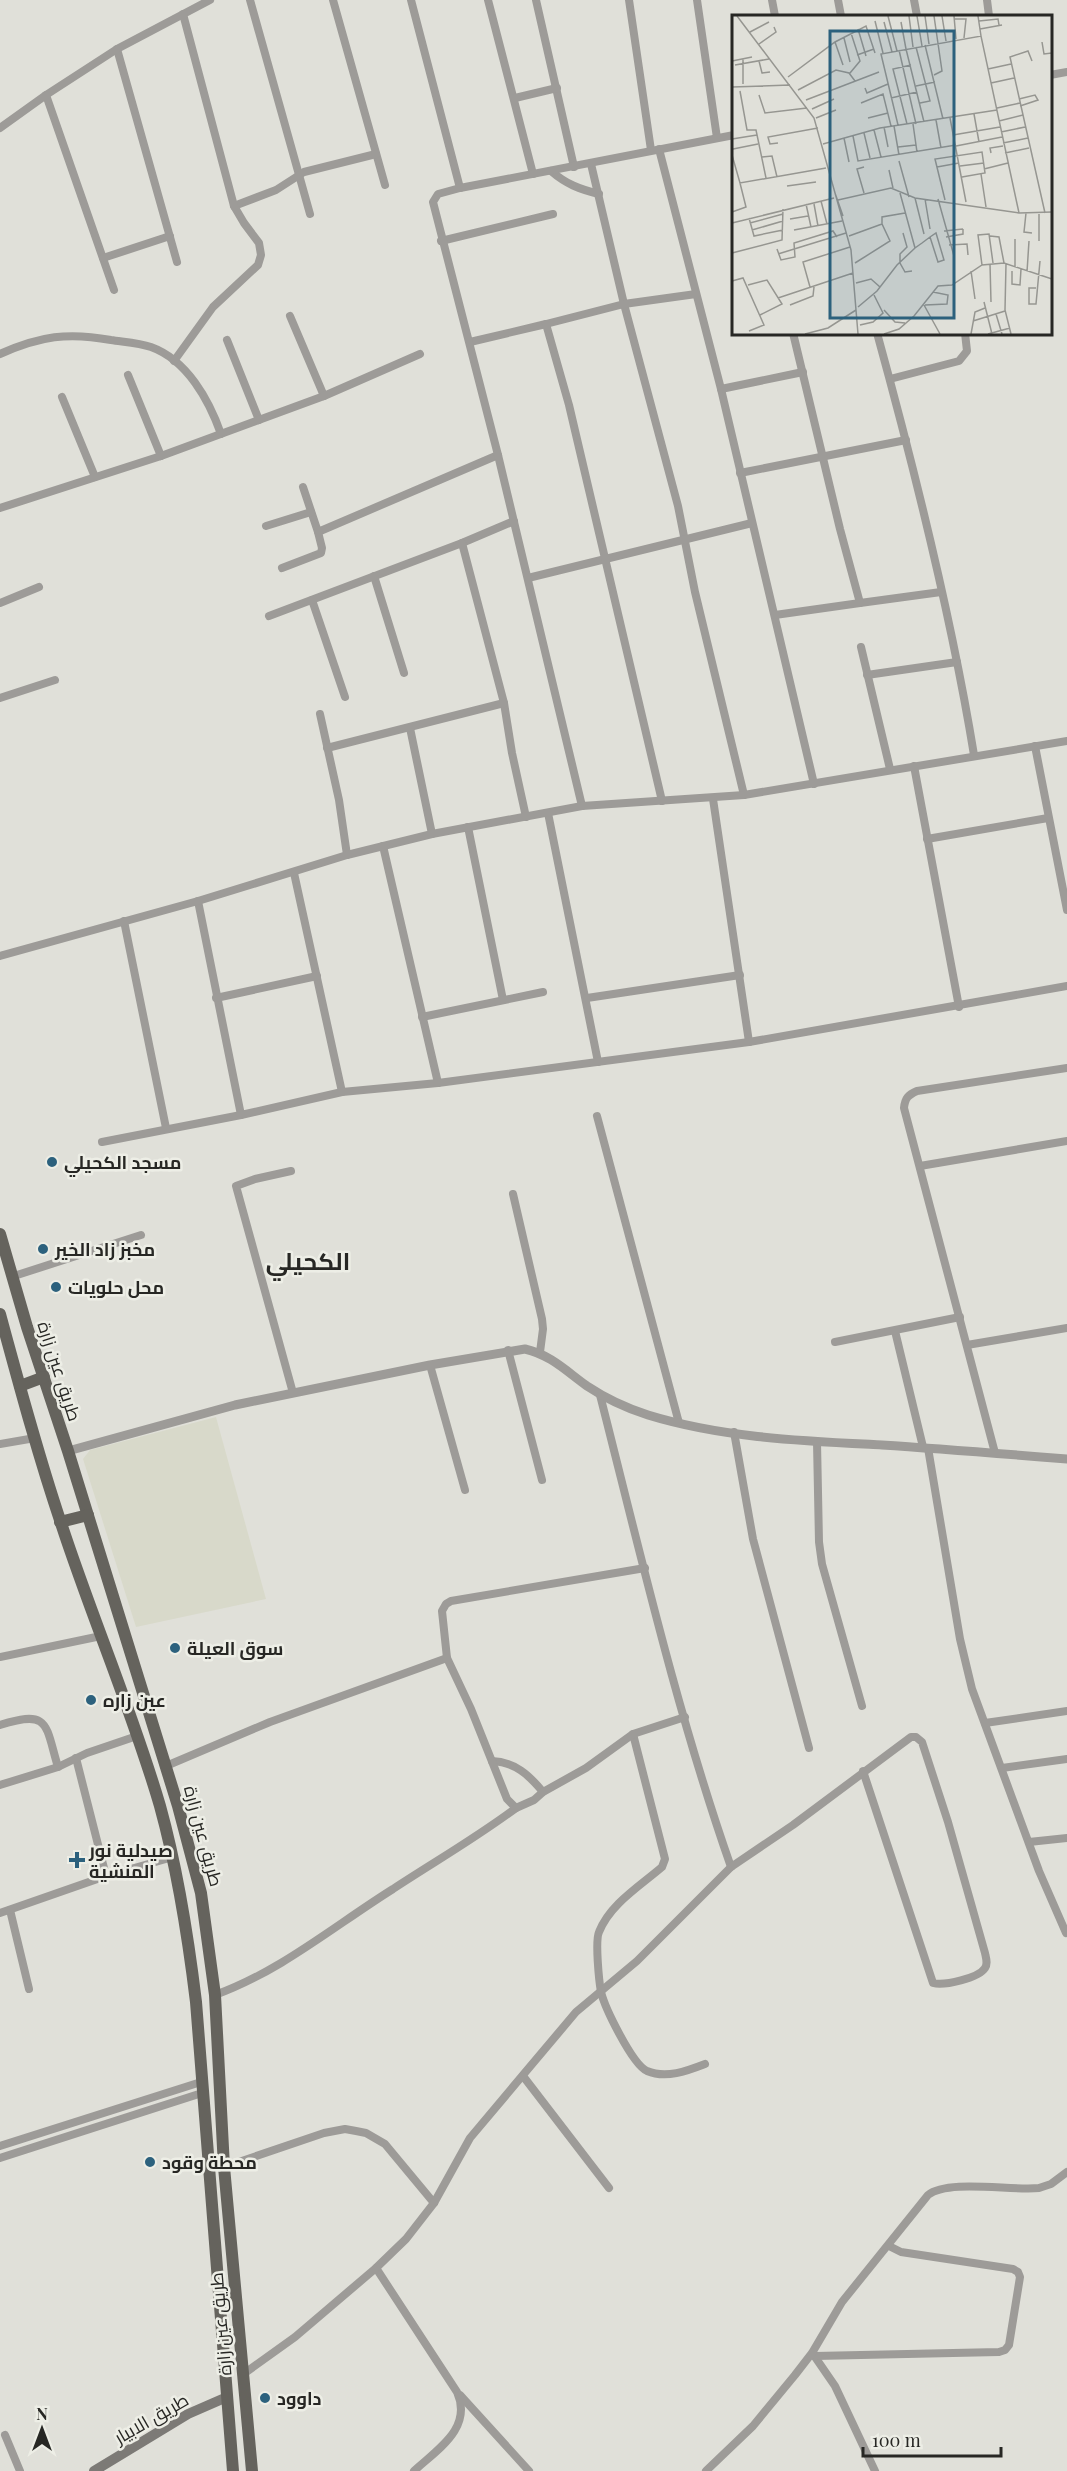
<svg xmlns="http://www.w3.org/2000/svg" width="1067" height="2471" viewBox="0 0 1067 2471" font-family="'Playfair Display',Cairo,serif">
  <rect width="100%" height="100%" fill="#e0e0d9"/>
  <path fill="#d8d9ca" d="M216,1417L266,1599L136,1627L83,1459L90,1450Z"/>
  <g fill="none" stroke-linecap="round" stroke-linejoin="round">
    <g stroke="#9d9b98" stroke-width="8">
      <path d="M250,0L310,214"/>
      <path d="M333,0L385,185"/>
      <path d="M411,0L460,188"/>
      <path d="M488,0L533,174"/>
      <path d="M536,0L574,167"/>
      <path d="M629,0L651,150"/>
      <path d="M697,0L717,138"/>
      <path d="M772,0L775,16"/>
      <path d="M838,0L841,16"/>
      <path d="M914,0L917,16"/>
      <path d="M987,0L989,16"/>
      <path d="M117,49L177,262"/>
      <path d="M1050,75L1067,72"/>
      <path d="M46,95L114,290"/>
      <path d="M515,98L557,88"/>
      <path d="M0,128L46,95L117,49L210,0"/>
      <path d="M659,149L721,389L814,784"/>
      <path d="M591,164L624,304L678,506L695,592L744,795"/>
      <path d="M551,171C566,184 579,189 599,194"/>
      <path d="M234,206L276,190L304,172L376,154"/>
      <path d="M441,241L553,214"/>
      <path d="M103,258L170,236"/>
      <path d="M290,316L324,396"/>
      <path d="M877,333C915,471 951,614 974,755"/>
      <path d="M227,340L259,420"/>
      <path d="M470,342L546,324"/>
      <path d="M0,354C40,336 68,332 111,340C124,342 139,343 151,347C187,360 209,400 221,434"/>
      <path d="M174,361L213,307L258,265L261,255L259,243L244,223L234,206L183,14"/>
      <path d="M128,375L161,456"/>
      <path d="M890,379L959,361L967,351L965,333"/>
      <path d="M721,389L803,372"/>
      <path d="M62,397L95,477"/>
      <path d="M740,473L906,440"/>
      <path d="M303,487L318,532L498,455"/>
      <path d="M0,508L161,456L324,396L420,354"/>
      <path d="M266,526L311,512"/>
      <path d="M462,543L514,521"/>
      <path d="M282,568L321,553L322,548L318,532"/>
      <path d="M374,576L404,673"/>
      <path d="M528,578L752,523"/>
      <path d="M312,600L345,697"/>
      <path d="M0,603L39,587"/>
      <path d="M860,603L941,592"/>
      <path d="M775,615L860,603L840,529L793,333"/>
      <path d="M269,616L462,543L504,703L512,753L526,817"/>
      <path d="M861,647L890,769"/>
      <path d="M867,675L957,662"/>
      <path d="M0,698L55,680"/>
      <path d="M320,714L339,800L347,855"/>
      <path d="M410,728L432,834"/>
      <path d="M1035,746L1067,910"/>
      <path d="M327,748L504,703"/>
      <path d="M914,766L959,1007"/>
      <path d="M713,799L749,1042"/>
      <path d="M662,801L569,405L546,324L624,304L696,294"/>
      <path d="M582,806L498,455L433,202L438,194L460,188L734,135"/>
      <path d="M548,813L598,1062"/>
      <path d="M468,827L503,1000"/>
      <path d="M927,839L1048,818"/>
      <path d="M383,846L438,1083"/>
      <path d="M294,873L342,1092"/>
      <path d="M198,901L241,1115L342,1092L438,1083L749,1042L1067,986"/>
      <path d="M124,921L166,1128"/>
      <path d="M0,956L198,901L347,855L432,834L582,806L744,795L1067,741"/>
      <path d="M216,998L317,976"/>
      <path d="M587,998L740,975"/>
      <path d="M422,1017L543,992"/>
      <path d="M597,1116L679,1423"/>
      <path d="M102,1142L241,1115"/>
      <path d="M920,1166L1067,1141"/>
      <path d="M291,1171L255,1179L236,1186L293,1393"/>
      <path d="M513,1194L542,1319L543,1329L540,1352"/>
      <path d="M11,1277L141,1235"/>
      <path d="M895,1331L923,1447"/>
      <path d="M835,1342L960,1317"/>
      <path d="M967,1345L1067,1328"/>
      <path d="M508,1350L542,1480"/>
      <path d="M430,1365L465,1490"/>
      <path d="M600,1395C640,1552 677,1713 731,1867"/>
      <path d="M734,1432L753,1539L809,1748"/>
      <path d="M817,1442L819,1542L822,1564L862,1706"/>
      <path d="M0,1444L35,1438"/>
      <path d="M928,1448L960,1639L972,1689L1039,1871L1066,1933"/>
      <path d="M995,1453L904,1108C905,1098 908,1095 917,1091L1067,1068"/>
      <path d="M0,1657L101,1636"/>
      <path d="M447,1658L442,1611L446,1604L451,1601L645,1568"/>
      <path d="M985,1723L1067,1711"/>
      <path d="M0,1725C50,1709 45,1724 58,1767"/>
      <path d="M633,1734L665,1859L662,1867C640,1886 610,1904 599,1932C595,1941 599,1981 601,1992C605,2008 632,2064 647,2071C666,2079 687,2071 705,2064"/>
      <path d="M76,1758L106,1876"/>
      <path d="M492,1761C515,1762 529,1775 543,1792"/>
      <path d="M166,1766L270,1722L447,1658L471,1709L507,1799L516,1808C476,1838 434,1862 393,1889C334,1926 281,1971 215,1995"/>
      <path d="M1002,1768L1067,1759"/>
      <path d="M0,1785L58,1767L87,1753L137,1736"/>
      <path d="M516,1808L534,1800L543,1792L586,1768L633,1734L685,1717"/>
      <path d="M1029,1842L1067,1838"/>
      <path d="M10,1910L29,1989"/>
      <path d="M0,1913L106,1876L173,1857"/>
      <path d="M523,2076L609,2188"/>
      <path d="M0,2146L201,2082"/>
      <path d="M0,2158L202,2093"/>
      <path d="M224,2167L324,2133L345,2129L356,2131L366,2133L385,2144L434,2203"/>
      <path d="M376,2268L457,2392C473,2428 438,2449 414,2471"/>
      <path d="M813,2354L835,2386L875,2471"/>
      <path d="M815,2356L999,2352L1005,2350L1009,2345L1020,2277L1018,2272L1013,2269L901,2252L889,2246"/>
      <path d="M242,2375L295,2337L376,2268L406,2239L434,2203L470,2138L576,2012L637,1961L731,1867L793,1825L911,1737H916L922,1742L948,1822L985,1953C986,1958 988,1964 985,1968C979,1978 944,1986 933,1983L863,1771"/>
      <path d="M460,2395L529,2471"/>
      <path d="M5,2435L20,2471"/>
      <path d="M706,2471L753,2426L795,2375L812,2353L842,2302L928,2195C948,2179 1011,2191 1039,2188L1051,2184L1067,2172"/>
    </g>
    <path stroke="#9d9b98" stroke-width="9" d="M68,1451L235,1405L430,1365L525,1349C551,1355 566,1371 587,1386C605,1398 626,1408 648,1415C723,1438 804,1441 882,1445C943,1449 1005,1454 1067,1459"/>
    <path stroke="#7c7a76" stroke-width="10" d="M94,2471L188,2414L227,2397"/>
    <g stroke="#65635d" stroke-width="12">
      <path d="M0,1234L27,1327L68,1451L178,1806L201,1893L215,1995L224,2167L252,2471"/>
      <path d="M0,1314C19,1384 38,1455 61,1523C92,1618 132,1710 160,1806C178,1871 188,1936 196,2002L233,2471"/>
      <path d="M20,1386L44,1377"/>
      <path d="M60,1522L88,1515"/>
    </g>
  </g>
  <g fill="#2c617d" stroke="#edeee6" stroke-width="2">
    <circle cx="52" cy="1162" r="6"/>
    <circle cx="43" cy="1249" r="6"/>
    <circle cx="56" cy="1287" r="6"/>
    <circle cx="175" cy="1648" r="6"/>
    <circle cx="91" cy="1700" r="6"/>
    <path d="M74 1851h6v6h6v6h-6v6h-6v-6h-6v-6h6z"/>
    <circle cx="150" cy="2162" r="6"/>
    <circle cx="265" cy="2398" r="6"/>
  </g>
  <g text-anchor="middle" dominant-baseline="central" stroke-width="5" stroke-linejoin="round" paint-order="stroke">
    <g font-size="18" font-weight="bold" fill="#272724" stroke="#edeee6" text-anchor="start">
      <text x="64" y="1162">مسجد الكحيلي</text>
      <text x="55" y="1249">مخبز زاد الخير</text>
      <text x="68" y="1287">محل حلويات</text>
      <text x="187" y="1648">سوق العيلة</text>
      <text x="103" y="1700">عين زاره</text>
      <text x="89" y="1850">صيدلية نور<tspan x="89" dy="21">المنشية</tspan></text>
      <text x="162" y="2162">محطة وقود</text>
      <text x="277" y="2398">داوود</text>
    </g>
    <g font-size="18" fill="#272724" stroke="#edeee6">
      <text transform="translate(60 1371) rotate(72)">طريق عين زارة</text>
      <text transform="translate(204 1836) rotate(75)">طريق عين زارة</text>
      <text transform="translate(220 2324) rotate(-95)">طريق عين زارة</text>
      <text transform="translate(151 2418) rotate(-30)">طريق الابيار</text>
    </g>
    <g font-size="24" font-weight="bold" fill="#272724" stroke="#edeee6">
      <text x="308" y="1260">الكحيلي</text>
    </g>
  </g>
  <g transform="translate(732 15)">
    <rect width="320" height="320" fill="#e0e0d9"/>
    <path fill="none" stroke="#969691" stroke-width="1.5" d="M5,1L82,103L119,235L126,319M156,1L165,36M177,1L181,32M185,1L190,31M193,1L197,29M202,1L210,56L202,60M210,1L214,26M222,1L224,24M246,1L249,21M223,4H234L232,23M143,6L151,38M247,6L266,4L267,10M152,7L160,37M169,7L174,34M126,14L134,41M248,14L270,10M18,17L37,7M112,23L118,47M103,27L111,50M310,27L312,39L320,38M27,29L44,17L42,12M193,30L211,104M184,32L198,86L188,88M174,34L192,107M167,35L184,109M125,40L142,34M11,44V69M0,46L20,42M27,46L30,58L38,57M300,46L296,36L278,42L313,198M3,50L37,44M256,54L279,49M118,58L128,46L119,18M56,62L103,27L134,11L143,38M259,68L282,63M184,71L203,67M0,72L58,70M133,73L135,78L156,69M66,75L104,55L117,58L123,66M8,76L15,115H24L34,163M27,80L33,98L75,93M159,83L185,77M287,84L303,80L306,85L288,91M74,85L147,57M129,88L151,79L159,111M265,93L288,88M80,94L102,84M242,99L247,127M84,103L104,95M136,103L156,98M218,103L234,187M204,105L209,133M267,106L291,100M175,109L161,54L179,50M181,109L185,137M166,110L149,39L249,21L287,198M162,111L167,140M152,112L156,132M142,115L149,142M269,117L293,112M132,118L138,143M221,120L268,112M121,121L126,146L224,130M112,123L117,147M0,124L25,120M46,128L38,129L36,122L86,113M271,128L296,123M91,129L148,113L265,95M224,131L270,122M166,132L184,130M1,134L26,129M259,138L258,133L271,131M273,138L297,133M0,140L8,168L94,153M30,142L40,141L45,162M167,146L177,182M228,151L252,148M132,152L125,154L132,178M205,152L227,148M252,154L276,148M157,155L161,173M249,159L254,192M55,171L84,167M103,178L111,201M168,178L183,233M183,183L192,219M193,184L198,214M206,184L222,241M106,185L159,173L183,183L287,198L320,197M213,185L203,144L250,137L253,158L230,162M89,186L95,209M74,189L79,212M82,189L86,211M0,197L14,192L8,168M294,198L292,217L300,218M17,203L22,221L51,215M58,204L76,201M0,208L102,183M18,208L51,199M150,209V202L173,198M20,215L51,206M62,215L110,206M212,216L231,214M171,218L175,232L168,239V248L173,257L180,256M117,221L150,209L158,226L123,248M258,221L267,222L272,248M214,222L231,219V214M283,224V253M307,226V199M217,230L235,229L236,240M45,234L49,245L63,242L62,228L101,216L105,222M0,238L50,225L51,194M46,239L114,218M258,249L259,287M274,249L273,295L279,319M250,250L246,220L257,219L261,248M239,256L243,284M280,256V269L288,270L289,254M295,257L297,226M0,266L11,263L32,310L17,316M124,268L139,264L148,272M16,270L35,265L50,289L28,300M78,272L71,247L118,232M304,273H297V289H304L308,246M46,283L121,258M252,287L260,319M58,290L81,281L82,272M192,290L208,319M193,290L215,289L216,280L201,277M126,292L145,276L165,250L183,233L190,228L198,222L204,218L212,245L206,247L198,222M152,295L163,307L173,308M264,299L270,319M241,306L273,296M128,310L141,307L151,298L142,280M73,319L96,313L124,295M152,319L167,314L182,301L206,271L220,270L250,250L272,248L320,264M239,319L243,297L253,293M256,319L278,313"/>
    <path fill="#2c617d" fill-opacity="0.15" stroke="#2c617d" stroke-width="3" d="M98,16H222V303H98Z"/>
    <rect width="320" height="320" fill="none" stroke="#272724" stroke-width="3"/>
  </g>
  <g transform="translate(42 2429)" stroke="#edeee6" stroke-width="4.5" paint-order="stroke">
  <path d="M0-4.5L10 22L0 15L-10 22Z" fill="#272724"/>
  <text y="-9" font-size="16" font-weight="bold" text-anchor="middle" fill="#272724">N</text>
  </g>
  <path d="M863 2447v9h138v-9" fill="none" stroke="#272724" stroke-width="3"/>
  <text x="872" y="2447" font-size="18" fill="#272724" stroke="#edeee6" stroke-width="4.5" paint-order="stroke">100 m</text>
</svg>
